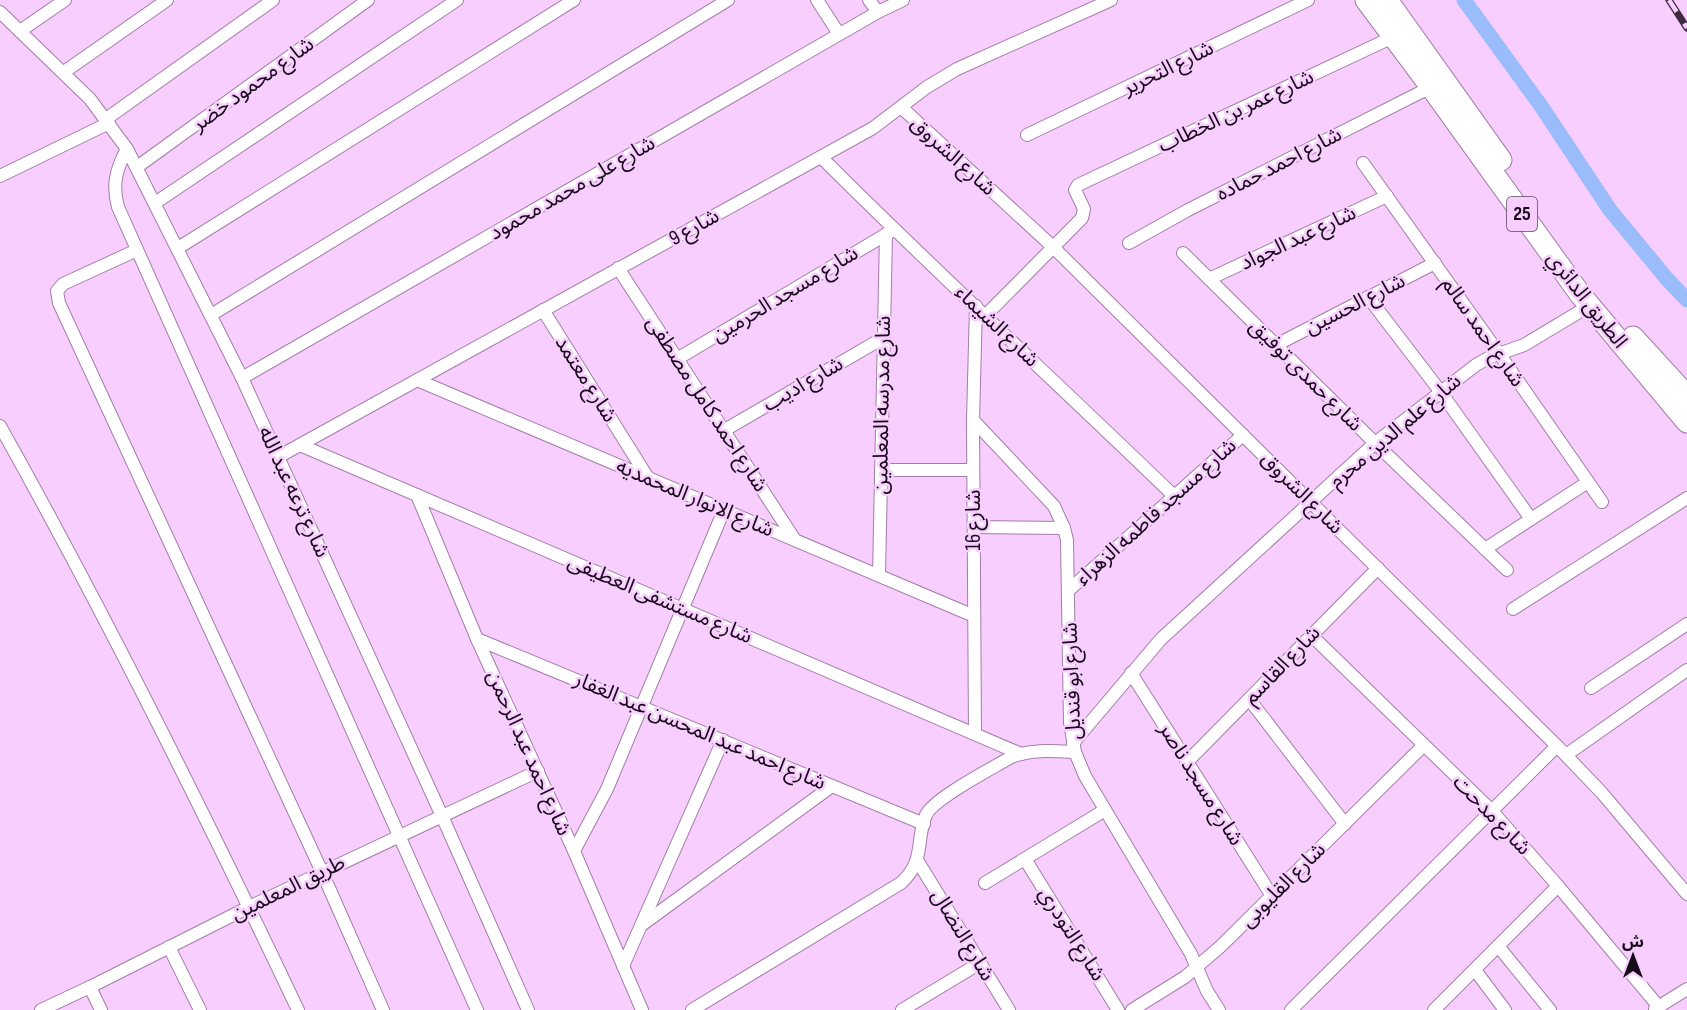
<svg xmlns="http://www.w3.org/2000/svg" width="1687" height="1010" viewBox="0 0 1687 1010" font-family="'Sofia Sans Condensed','Noto Sans Arabic',sans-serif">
  <rect width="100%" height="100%" fill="#f7cefd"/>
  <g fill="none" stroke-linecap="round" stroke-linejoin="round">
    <path stroke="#9abcfb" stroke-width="15" d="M1464,0L1541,106L1610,210L1667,279L1687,300"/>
    <defs>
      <g id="street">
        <path d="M817,0L839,34"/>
        <path d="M869,0L878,12"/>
        <path d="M0,12L90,99L127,149L242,378L442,816L528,1010"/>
        <path d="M20,31L65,0"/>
        <path d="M64,72L167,0"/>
        <path d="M902,108L1053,247L1557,746L1602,793L1687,894"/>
        <path d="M106,119L273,0"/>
        <path d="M1027,135L1308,0"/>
        <path d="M127,149C116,169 112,185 118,207L477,1010"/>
        <path d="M821,157C936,272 1056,382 1173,495"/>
        <path d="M1363,163L1500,355L1602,502"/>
        <path d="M137,167L368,0"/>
        <path d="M0,176L109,123"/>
        <path d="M155,203L457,0"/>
        <path d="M1129,243L1188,210L1431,87"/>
        <path d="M178,248L574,0"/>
        <path d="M137,250L63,284L57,291L59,303L322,872L383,1010"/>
        <path d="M1183,253L1375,443L1507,570"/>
        <path d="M618,268L795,540"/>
        <path d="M1209,279L1387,196"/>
        <path d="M1368,297L1440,391L1531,519"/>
        <path d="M543,310L648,478"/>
        <path d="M211,315L728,0"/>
        <path d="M986,315L1082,218L1084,209L1075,190L1078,185L1393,37"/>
        <path d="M1276,345L1435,263"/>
        <path d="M677,359L890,232"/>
        <path d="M242,378L878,12L903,0"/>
        <path d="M417,380L974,616"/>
        <path d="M973,420L1054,506L1064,528L1067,540L1070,723L1075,752L1085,776L1191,954L1207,991L1219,1010"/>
        <path d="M0,426C107,617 204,812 298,1010"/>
        <path d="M723,431L883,338"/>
        <path d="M300,445L1021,754"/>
        <path d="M278,457L873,128L927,87L957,69L1111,0"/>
        <path d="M881,470H973"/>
        <path d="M417,495L477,639L574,851L642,1010"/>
        <path d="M974,527L1064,528"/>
        <path d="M1485,549L1588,482"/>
        <path d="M879,575L886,234"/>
        <path d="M1069,590L1243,435"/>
        <path d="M1513,609L1687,498"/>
        <path d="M1311,635L1492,811L1558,886L1659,1007"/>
        <path d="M477,639L924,824"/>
        <path d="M1131,673L1272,896"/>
        <path d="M1591,688L1687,624"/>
        <path d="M1249,699L1345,824"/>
        <path d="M975,734L973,420L976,306"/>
        <path d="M1073,743L1161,639L1375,443L1476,365L1490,357L1524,345L1589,306"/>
        <path d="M1566,755L1687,670"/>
        <path d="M1187,762L1378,568"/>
        <path d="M574,851L607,789L724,510"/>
        <path d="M1025,859L1118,1010"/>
        <path d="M917,860L1009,1010"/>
        <path d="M985,883L1105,810"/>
        <path d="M643,924L832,786"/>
        <path d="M1498,946L1550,1010"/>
        <path d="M169,947L200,1010"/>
        <path d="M623,966L723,740"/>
        <path d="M1475,970L1505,1010"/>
        <path d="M90,987L101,1010"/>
        <path d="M1655,1009L1687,989"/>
        <path d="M41,1010L90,987L249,907L538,771"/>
        <path d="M692,1010L901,883C926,860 915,841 926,815C934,798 993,768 1011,757C1033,749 1053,751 1075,752"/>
        <path d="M902,1010L980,963"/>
        <path d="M1132,1010L1185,977L1221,946L1423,746"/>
        <path d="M1291,1010L1557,746"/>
        <path d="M1434,1010L1558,886"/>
      </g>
      <g id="highway">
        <path d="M1366,0L1431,87L1580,294L1687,422"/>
        <path d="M1387,0L1501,160"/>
        <path d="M1633,337L1687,396"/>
      </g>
    </defs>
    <use href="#street" stroke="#a37da8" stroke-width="14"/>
    <use href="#highway" stroke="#a37da8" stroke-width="23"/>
    <use href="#street" stroke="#fff" stroke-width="12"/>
    <use href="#highway" stroke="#fff" stroke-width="21"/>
    <defs>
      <path id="rail" d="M1669,0L1687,28"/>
    </defs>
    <use href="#rail" stroke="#3e2b40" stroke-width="7"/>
    <use href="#rail" stroke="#f7cefd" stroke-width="4.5" stroke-dasharray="14" stroke-linecap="butt"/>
  </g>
  <g text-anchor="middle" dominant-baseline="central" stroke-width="5" stroke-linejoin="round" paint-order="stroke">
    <rect fill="#f7cefd" stroke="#5b455e" stroke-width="1.5" x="1507" y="197" width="30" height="34" rx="4.5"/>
    <g font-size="20" font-weight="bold" fill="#180a1a">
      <text x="1522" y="214">25</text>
    </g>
    <g font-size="21" fill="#180a1a" stroke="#f7cefd">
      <text transform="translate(1168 68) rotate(-26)">شارع التحرير</text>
      <text transform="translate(253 84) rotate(-36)">شارع محمود خضر</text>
      <text transform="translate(1236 111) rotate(-25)">شارع عمر بن الخطاب</text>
      <text transform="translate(953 156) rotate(42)">شارع الشروق</text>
      <text transform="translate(1279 164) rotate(-27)">شارع احمد حماده</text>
      <text transform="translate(572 188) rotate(-30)">شارع على محمد محمود</text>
      <text transform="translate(694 227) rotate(-29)">شارع 9</text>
      <text transform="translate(1298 238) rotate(-25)">شارع عبد الجواد</text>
      <text transform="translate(785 294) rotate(-31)">شارع مسجد الحرمين</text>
      <text transform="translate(1587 300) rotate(52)">الطريق الدائري</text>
      <text transform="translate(1355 304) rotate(-27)">شارع الحسين</text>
      <text transform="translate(997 326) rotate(44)">شارع الشيماء</text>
      <text transform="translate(1483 332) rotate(55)">شارع احمد سالم</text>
      <text transform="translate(1306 375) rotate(45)">شارع حمدى توفيق</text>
      <text transform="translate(586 379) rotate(58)">شارع معتمد</text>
      <text transform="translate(803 384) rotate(-30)">شارع اديب</text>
      <text transform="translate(707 404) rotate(57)">شارع احمد كامل مصطفى</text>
      <text transform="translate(882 405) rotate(-89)">شارع مدرسه المعلمين</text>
      <text transform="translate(1395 431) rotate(-40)">شارع علم الدين محرم</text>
      <text transform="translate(294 492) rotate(65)">شارع ترعه عبد الله</text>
      <text transform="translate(1302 493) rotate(45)">شارع الشروق</text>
      <text transform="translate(695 498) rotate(23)">شارع الانوار المحمديه</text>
      <text transform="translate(1156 512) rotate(-42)">شارع مسجد فاطمه الزهراء</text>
      <text transform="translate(973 520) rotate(-90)">شارع 16</text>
      <text transform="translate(660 599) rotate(23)">شارع مستشفى العطيفى</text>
      <text transform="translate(1282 665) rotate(-46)">شارع القاسم</text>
      <text transform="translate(1072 681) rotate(-92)">شارع ابو قنديل</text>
      <text transform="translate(700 731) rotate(23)">شارع احمد عبد المحسن عبد الغفار</text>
      <text transform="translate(529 753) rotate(66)">شارع احمد عبد الرحمن</text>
      <text transform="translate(1201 784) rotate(58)">شارع مسجد ناصر</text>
      <text transform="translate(1492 815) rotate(46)">شارع مدحت</text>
      <text transform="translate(1283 885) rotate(-45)">شارع القليوبى</text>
      <text transform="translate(288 888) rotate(-26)">طريق المعلمين</text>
      <text transform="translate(1072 934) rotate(58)">شارع التودري</text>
      <text transform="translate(963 935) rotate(59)">شارع النضال</text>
    </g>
  </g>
  <g transform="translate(1633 956)" stroke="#f7cefd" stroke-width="4.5" paint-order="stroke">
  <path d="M0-4.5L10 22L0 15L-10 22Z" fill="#180a1a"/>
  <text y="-9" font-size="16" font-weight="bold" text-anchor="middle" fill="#180a1a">ش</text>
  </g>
</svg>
